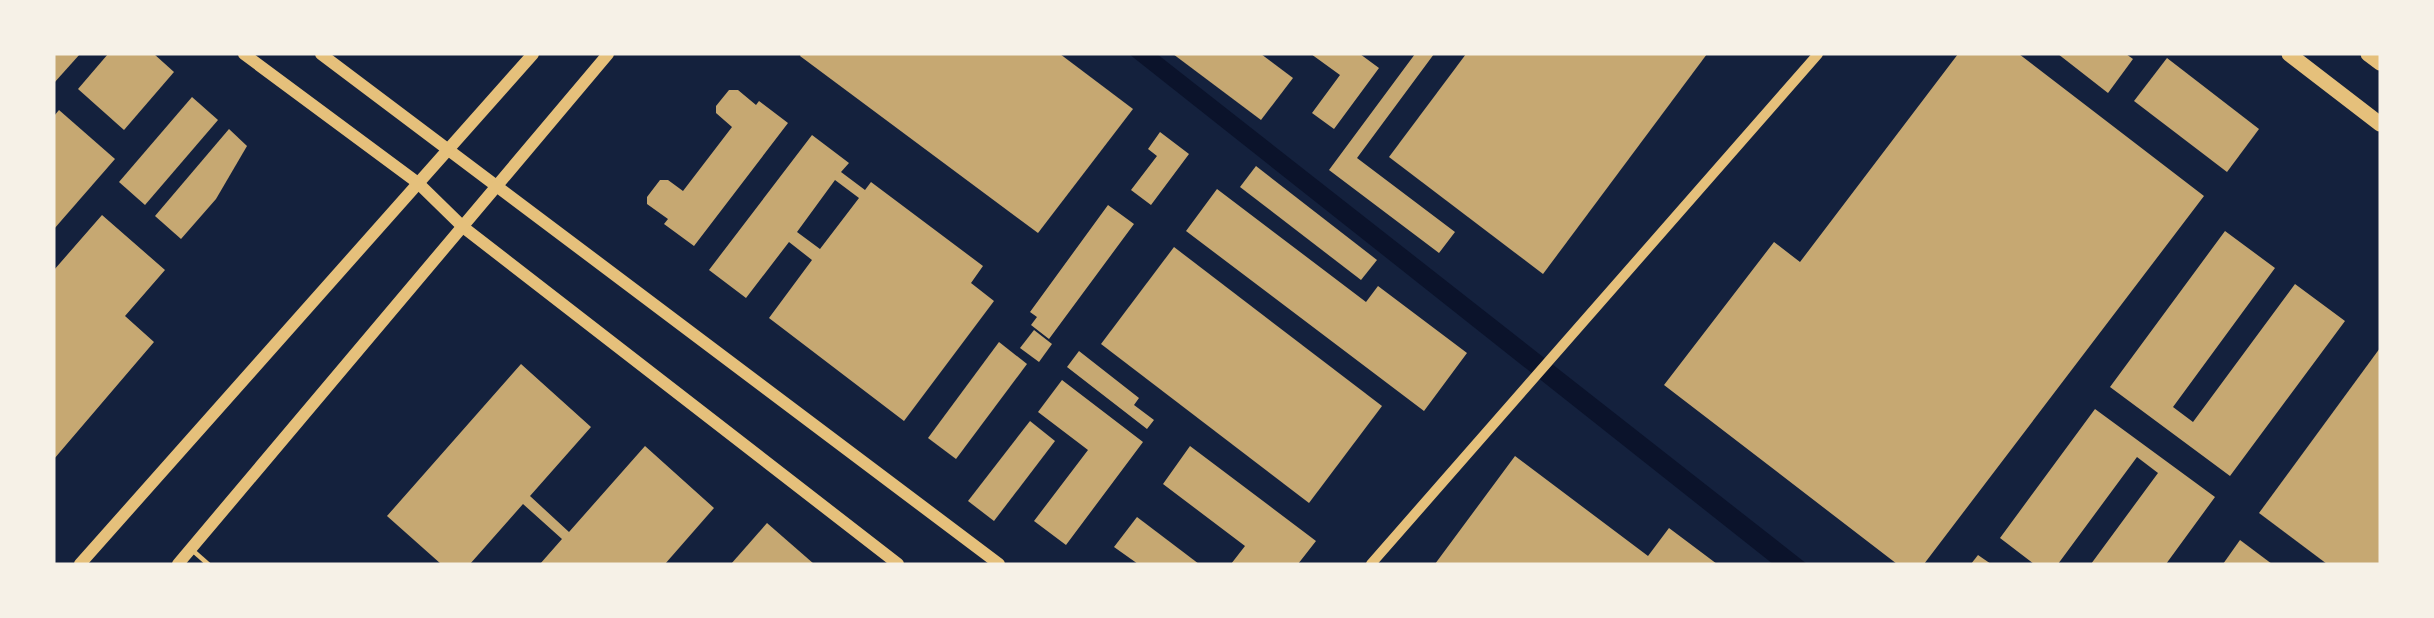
<svg xmlns="http://www.w3.org/2000/svg" width="2434" height="618" viewBox="0 0 2434 618" font-family="'Source Sans 3',sans-serif">
  <rect width="100%" height="100%" fill="#14213d"/>
  <path fill="#0b132b" d="M1129,54H1157L1807,564H1773Z"/>
  <g fill="#c6a872" fill-rule="evenodd">
    <path d="M54,54H80L54,83Z"/>
    <path d="M108,54H154L174,72L124,130L78,89Z"/>
    <path d="M801,54H1060L1133,109L1038,233L800,56Z"/>
    <path d="M1173,54H1261L1293,78L1261,120Z"/>
    <path d="M1311,54H1360L1379,68L1334,129L1312,113L1340,75Z"/>
    <path d="M1415,54H1434L1357,158L1455,232L1439,253L1329,170Z"/>
    <path d="M1466,54H1707L1543,274L1389,157Z"/>
    <path d="M1958,54H2019L2204,196L1924,564H1897L1664,385L1774,242L1800,262Z"/>
    <path d="M2058,54H2126L2133,59L2108,93Z"/>
    <path d="M2167,58L2259,129L2227,172L2134,101Z"/>
    <path d="M729,90H738L756,105L759,101L788,123L694,246L664,224L668,219L647,204V197L660,180H668L683,191L732,127L716,113V106Z"/>
    <path d="M192,97L218,120L145,205L119,182Z"/>
    <path d="M59,110L115,159L54,229V116Z"/>
    <path d="M229,129L247,146L216,199L181,239L155,216Z"/>
    <path d="M1160,132L1189,154L1151,205L1131,190L1157,156L1148,149Z"/>
    <path d="M812,135L849,163L841,172L865,190L871,182L983,266L971,283L994,301L904,421L769,318L812,260L789,242L746,298L709,270ZM835,180L859,198L820,249L797,232Z"/>
    <path d="M1256,166L1377,260L1361,280L1240,187Z"/>
    <path d="M1217,189L1366,302L1378,286L1467,353L1424,411L1186,231Z"/>
    <path d="M1108,205L1134,224L1049,339L1031,325L1037,317L1030,312Z"/>
    <path d="M102,215L165,270L125,316L154,342L54,459V270Z"/>
    <path d="M2225,231L2275,268L2173,407L2193,422L2295,284L2345,321L2230,476L2110,387Z"/>
    <path d="M1174,247L1382,406L1309,503L1101,344Z"/>
    <path d="M1034,330L1052,344L1039,362L1020,348Z"/>
    <path d="M999,342L1027,364L956,459L928,438Z"/>
    <path d="M2380,348V564H2327L2259,513Z"/>
    <path d="M1079,351L1139,398L1134,405L1154,420L1147,429L1067,367Z"/>
    <path d="M521,364L591,427L530,496L569,532L645,446L714,508L665,564H540L562,539L523,504L470,564H441L387,516Z"/>
    <path d="M1062,380L1143,442L1066,545L1034,521L1088,450L1038,412Z"/>
    <path d="M2095,409L2215,497L2166,564H2091L2158,473L2137,457L2058,564H2034L2000,538Z"/>
    <path d="M1030,421L1055,441L994,521L968,501Z"/>
    <path d="M1190,446L1316,541L1298,564H1231L1245,546L1163,484Z"/>
    <path d="M1515,456L1648,556L1669,528L1717,564H1435Z"/>
    <path d="M1137,517L1199,564H1138L1114,547Z"/>
    <path d="M767,523L814,564H731Z"/>
    <path d="M2240,540L2272,564H2223Z"/>
    <path d="M1978,555L1991,564H1971Z"/>
  </g>
  <g fill="none" stroke-linecap="round" stroke-linejoin="round">
    <path stroke="#e5c07b" stroke-width="4.5" d="M191,549L208,564"/>
    <path stroke="#e5c07b" stroke-width="10" d="M1371,564L1818,54"/>
    <g stroke="#e5c07b" stroke-width="12">
      <path d="M244,54L418,183L463,227L898,564"/>
      <path d="M321,54L999,564"/>
      <path d="M80,564L533,54"/>
      <path d="M178,564L608,54"/>
    </g>
    <g stroke="#e5c07b" stroke-width="15">
      <path d="M2289,54L2380,124"/>
      <path d="M2368,54L2380,63"/>
    </g>
  </g>
  <rect width="2434" height="618" fill="none" stroke="#f6f1e7" stroke-width="111"/>
</svg>
